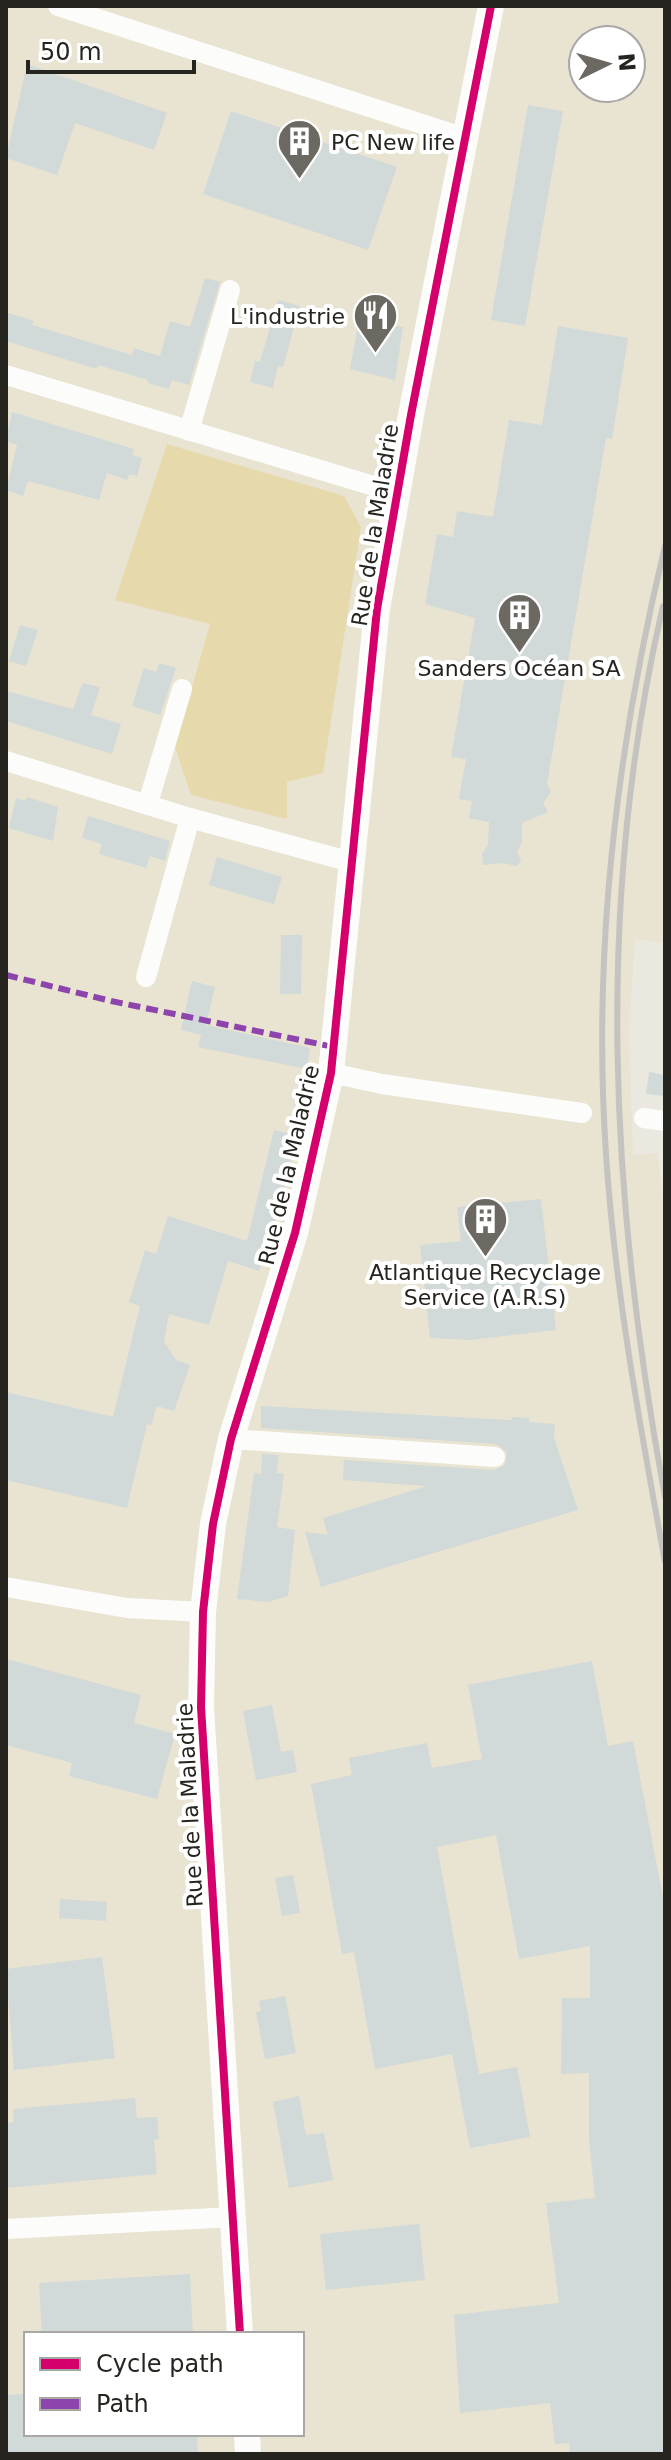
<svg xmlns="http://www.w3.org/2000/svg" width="671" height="2460" viewBox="0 0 671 2460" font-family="'DejaVu Sans',sans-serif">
  <rect width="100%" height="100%" fill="#ebe8df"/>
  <path fill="#e8e4d1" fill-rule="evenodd" d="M6,6H665V943L635,939L629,1031L633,1155L658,1153L665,1223V2454H6ZM583,40H631V88H583ZM26,2334H302V2434H26Z"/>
  <path fill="#e6daad" d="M167,444L344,496L361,527L323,773L287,782V819L191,795L175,747L210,624L115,600Z"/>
  <g fill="#d1d9d9">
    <path d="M27,64L167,113L154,150L75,123L57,175L6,158Z"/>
    <path d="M528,105L563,111L525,326L491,320Z"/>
    <path d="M231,111L397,167L368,250L203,194Z"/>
    <path d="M205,278L220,282L189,385L172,380L169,389L148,383V380L98,365L97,369L6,341V312L34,321L32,325L132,355L134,348L160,356L170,321L190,327Z"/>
    <path d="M278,300L300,306L283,367L278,366L273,388L250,382L255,361L260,362Z"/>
    <path d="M359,320L403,327L395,380L350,369Z"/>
    <path d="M558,326L628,338L612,439L606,438L547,784L551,792L543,803L548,812L522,823V842L517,851L521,861L517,866L502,863L483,865L482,854L488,844L489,822L469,818L472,801L459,799L466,759L451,757L475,618L425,604L437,534L453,537L457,511L493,517L509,420L542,425Z"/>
    <path d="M12,412L134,449L132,455L142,458L137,476L129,474L127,480L107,473L99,500L28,481L23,496L6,490L17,445L6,441Z"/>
    <path d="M20,625L38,630L26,666L9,661Z"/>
    <path d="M159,663L176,668L160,715L132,706L144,668L156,672Z"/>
    <path d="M83,683L100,687L91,715L121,724L112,754L6,721V691L73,709Z"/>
    <path d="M27,797L58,807L53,841L9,828L16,798L25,801Z"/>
    <path d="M88,816L170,841L165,861L150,856L146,868L99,854L102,844L82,838Z"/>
    <path d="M217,857L282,877L274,904L209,885Z"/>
    <path d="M281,935H302L301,994H280Z"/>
    <path d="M192,981L215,987L206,1025L310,1048L307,1069L198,1047L201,1035L181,1030Z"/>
    <path d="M649,1072L665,1075V1096L646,1094Z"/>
    <path d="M274,1130L296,1135L282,1198L259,1271L228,1261L209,1325L169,1314L164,1342L176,1360L190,1365L174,1411L157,1406L151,1425L147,1424L127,1508L6,1480V1392L113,1417L140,1306L129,1302L145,1250L156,1254L168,1216L247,1241Z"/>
    <path d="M541,1199L556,1330L470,1340L430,1338L420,1245L461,1241L457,1207Z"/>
    <path d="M261,1406L512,1420V1417L529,1418V1422L555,1424L554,1438L578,1510L321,1587L305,1532L328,1535L323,1518L427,1486L343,1480L344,1460L494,1470L505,1465L507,1452L496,1444L261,1428Z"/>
    <path d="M262,1454L279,1455L277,1473L284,1474L277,1527L295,1530L288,1596L268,1602L237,1599L254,1473L261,1474Z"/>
    <path d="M6,1659L141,1695L134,1723L175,1734L157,1799L69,1776L72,1763L6,1745Z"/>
    <path d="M592,1661L608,1746L633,1741L665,1908V2454H570L569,2443L555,2444L550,2403L460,2413L454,2315L559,2303L546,2203L595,2198L589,2141V2073L561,2074L562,1998H590V1946L519,1959L496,1835L437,1847L479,2074L517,2067L530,2137L470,2148L452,2054L375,2069L354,1952L342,1954L311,1784L352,1775L349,1758L427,1743L432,1768L482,1759L468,1685Z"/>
    <path d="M272,1705L281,1752L293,1750L297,1772L256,1780L243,1711Z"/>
    <path d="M293,1875L300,1913L282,1916L275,1878Z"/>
    <path d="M60,1899L107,1902L106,1921L59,1918Z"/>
    <path d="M102,1957L115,2058L14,2070L6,1969Z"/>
    <path d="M285,1996L296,2053L265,2059L256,2012L261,2011L259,2001Z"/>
    <path d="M299,2096L306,2135L324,2133L333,2180L289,2188L273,2102Z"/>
    <path d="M135,2098L137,2118L157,2117L159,2139L154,2140L157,2174L6,2188V2123L14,2122L13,2109Z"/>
    <path d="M419,2224L425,2280L326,2290L320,2234Z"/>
    <path d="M190,2274L193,2334H42L39,2283Z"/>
    <path d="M26,2394V2434H197L198,2454H6V2395Z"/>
  </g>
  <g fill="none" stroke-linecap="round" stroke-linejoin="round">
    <g stroke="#fcfcfa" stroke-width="20">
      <path d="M58,6L465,138"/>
      <path d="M6,375L397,493"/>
      <path d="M189,431L230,290"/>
      <path d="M6,761L190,818L351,862"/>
      <path d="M148,803L182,689"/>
      <path d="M146,977L190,818"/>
      <path d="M331,1073L382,1084L582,1113"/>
      <path d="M644,1118L665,1121"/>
      <path d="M231,1439L495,1457"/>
      <path d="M6,1587L127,1608L203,1612"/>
      <path d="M6,2229L232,2217"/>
    </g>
    <g stroke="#fcfcfa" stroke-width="26">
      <path d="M240,2334L201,1707L203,1612L213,1524L231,1439L295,1233L331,1073L377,609L411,415L491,6"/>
      <path d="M247,2434L248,2454"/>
    </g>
    <g stroke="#c4c3c0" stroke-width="6">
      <path d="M665,546C617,745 592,949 606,1154C615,1291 640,1426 665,1562"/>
      <path d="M663,606C594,903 610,1199 665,1497"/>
    </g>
    <path stroke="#8e44ad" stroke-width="6" stroke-dasharray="12 6" stroke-linecap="butt" d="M6,975L111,1001L334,1047"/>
    <defs>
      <path id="cycleway" d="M240,2334L201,1707L203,1612L213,1524L231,1439L295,1233L331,1073L377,609L411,415L491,6"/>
    </defs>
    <use href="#cycleway" stroke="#fff" stroke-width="13"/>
    <use href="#cycleway" stroke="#d6006c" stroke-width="8"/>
  </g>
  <defs>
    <symbol id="building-pin" viewBox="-11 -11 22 30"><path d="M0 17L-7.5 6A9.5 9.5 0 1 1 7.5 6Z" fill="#6b6962" stroke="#fff"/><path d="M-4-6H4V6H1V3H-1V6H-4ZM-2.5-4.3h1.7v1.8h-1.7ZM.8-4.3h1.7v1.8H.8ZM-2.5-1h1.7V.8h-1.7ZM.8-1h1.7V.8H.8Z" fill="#fff"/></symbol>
    <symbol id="restaurant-pin" viewBox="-11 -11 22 30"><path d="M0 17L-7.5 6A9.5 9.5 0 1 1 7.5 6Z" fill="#6b6962" stroke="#fff"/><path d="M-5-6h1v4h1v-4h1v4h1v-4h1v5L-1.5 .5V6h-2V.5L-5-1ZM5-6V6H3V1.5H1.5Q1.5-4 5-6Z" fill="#fff"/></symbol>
  </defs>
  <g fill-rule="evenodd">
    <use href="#building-pin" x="274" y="116" width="51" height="69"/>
    <use href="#restaurant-pin" x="350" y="290" width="51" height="69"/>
    <use href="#building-pin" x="494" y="590" width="51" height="69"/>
    <use href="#building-pin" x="460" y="1194" width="51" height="69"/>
  </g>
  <g text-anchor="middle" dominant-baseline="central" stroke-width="8" stroke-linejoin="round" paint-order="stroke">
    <g font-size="22" fill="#26241e" stroke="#fff">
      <text x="331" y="142" text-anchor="start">PC New life</text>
      <text x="345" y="316" text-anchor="end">L'industrie</text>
      <text x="519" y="668">Sanders Océan SA</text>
      <text x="485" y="1272">Atlantique Recyclage<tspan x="485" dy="25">Service (A.R.S)</tspan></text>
    </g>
    <g font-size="22" fill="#26241e" stroke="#fff">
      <text transform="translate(375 525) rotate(-81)">Rue de la Maladrie</text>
      <text transform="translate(289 1165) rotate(-77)">Rue de la Maladrie</text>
      <text transform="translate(190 1805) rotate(-93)">Rue de la Maladrie</text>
    </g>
  </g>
  <rect width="671" height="2460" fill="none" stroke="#26241e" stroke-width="16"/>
  <rect x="24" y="2332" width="280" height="104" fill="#ffffff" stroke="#a8a7a5" stroke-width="2"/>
  <rect x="40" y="2358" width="40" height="12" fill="#d6006c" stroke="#a8a7a5" stroke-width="2"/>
  <text x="96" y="2372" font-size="24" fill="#26241e">Cycle path</text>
  <rect x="40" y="2398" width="40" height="12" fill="#8e44ad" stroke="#a8a7a5" stroke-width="2"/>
  <text x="96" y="2412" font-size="24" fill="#26241e">Path</text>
  <g transform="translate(607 64) rotate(85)"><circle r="38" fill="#ffffff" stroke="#a8a7a5" stroke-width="2"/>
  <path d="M0-6L14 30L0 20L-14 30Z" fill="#6b6962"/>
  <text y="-12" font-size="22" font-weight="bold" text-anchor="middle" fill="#26241e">N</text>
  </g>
  <path d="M28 60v12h166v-12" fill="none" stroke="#26241e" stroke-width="4"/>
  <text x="40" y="60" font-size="24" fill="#26241e" stroke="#ffffff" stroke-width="6" paint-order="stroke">50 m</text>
</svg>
